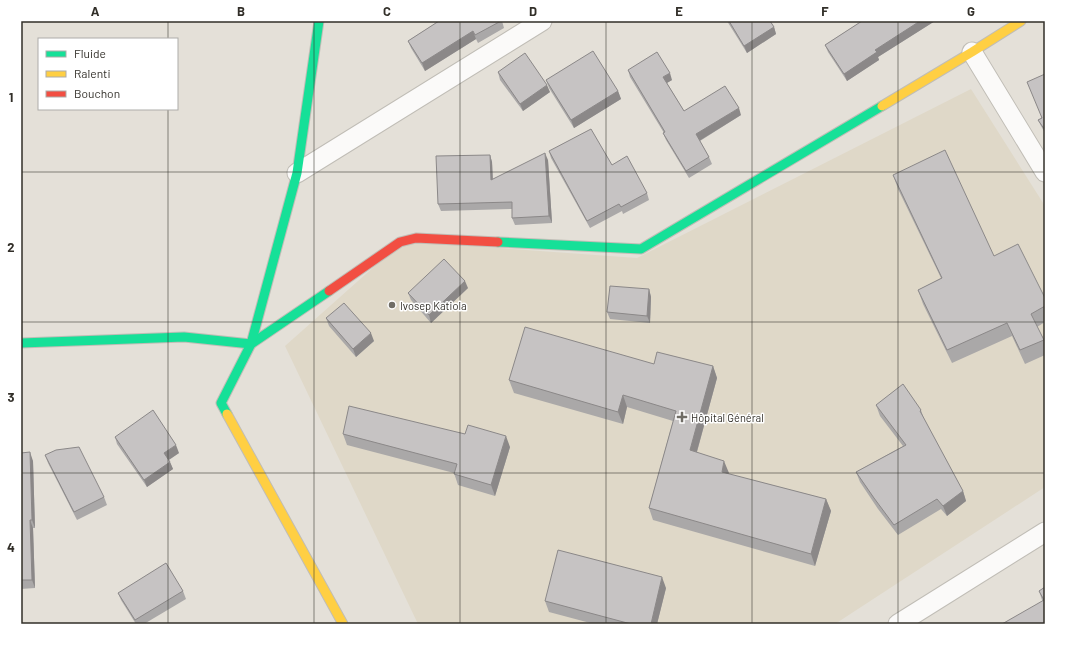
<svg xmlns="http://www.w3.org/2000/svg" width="1066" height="645" viewBox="0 0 1066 645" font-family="Barlow,sans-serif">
  <rect width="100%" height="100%" fill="#e4e0d8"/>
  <path fill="#dfd8c8" d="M971,89L1045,206V487L835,624H418L285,346L403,241L637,258Z"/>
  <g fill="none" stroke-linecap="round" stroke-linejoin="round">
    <defs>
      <g id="street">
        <path d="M972,52L1045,172"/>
        <path d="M297,173L542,21"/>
        <path d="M898,624L1045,532"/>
      </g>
      <g id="fast">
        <path d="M498,242L641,249L882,106"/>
        <path d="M21,343L184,337L251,344L329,291"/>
        <path d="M227,414L221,403L251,344L297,173L319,21"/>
      </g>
      <g id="slow">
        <path d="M882,106L972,52L1021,21"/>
        <path d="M227,414L343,624"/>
      </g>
      <path id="jam" d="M329,291L400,242L416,238L498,242"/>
    </defs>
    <use href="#street" stroke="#c0bdb6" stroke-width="21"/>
    <use href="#fast" stroke="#c0bdb6" stroke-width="11"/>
    <use href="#slow" stroke="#c0bdb6" stroke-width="11"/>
    <use href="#jam" stroke="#c0bdb6" stroke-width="11"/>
    <use href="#street" stroke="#fbfaf9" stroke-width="19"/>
    <use href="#fast" stroke="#16e098" stroke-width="9"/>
    <use href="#slow" stroke="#ffcf43" stroke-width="9"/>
    <use href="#jam" stroke="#f24e42" stroke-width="9"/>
  </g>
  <g fill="#aaa8a8">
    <path d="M439,21H502L504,28L478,43L476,39L425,71L411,48L408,41Z"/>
    <path d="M727,21H770L774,27L776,34L747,53Z"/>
    <path d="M862,21H935L878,57L879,60L847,81L828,52L825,45Z"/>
    <path d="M628,70L672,80L667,83L684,111L741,115L700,141L709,157L712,164L689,178L666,140L663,133H664L630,77Z"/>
    <path d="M498,72L550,92L523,111L500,80Z"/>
    <path d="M1045,74V133L1041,126L1038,120L1041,118Z"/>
    <path d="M546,80L618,91L621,99L574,128L549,88Z"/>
    <path d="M549,151L612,165L647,193L649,200L623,214L622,211L590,228L551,158Z"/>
    <path d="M490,155L492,162L493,179L548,160L552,223L515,225L512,218V209L441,211L438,204Z"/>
    <path d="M893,175L994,256L1045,298V322L1037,327L1045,343V355L1025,364L1012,336L952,363L923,304L918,290L941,278L898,189Z"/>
    <path d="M468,288L431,323L411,300L408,293Z"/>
    <path d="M649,289L651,297L650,323L610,319L607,312Z"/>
    <path d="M326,318L374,341L356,357L329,326Z"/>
    <path d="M654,364L713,366L717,378L697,452L729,473V474L826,499L831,511L815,566L653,520L649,508L673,421L627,407L623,424L514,393L509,380Z"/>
    <path d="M876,405L921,410L924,419L963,491L966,501L947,516L941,509L898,535L878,509L860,482L856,472L903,446L880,416Z"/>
    <path d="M343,434L510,447L495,496L458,485L454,473L347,445Z"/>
    <path d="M115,437L179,453L169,460L173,469L147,487L117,444Z"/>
    <path d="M21,453L33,461L35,528H33L35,588L21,589Z"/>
    <path d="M45,455L104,497L107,505L77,520L48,463Z"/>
    <path d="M1045,587V624L1042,600L1039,591Z"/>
    <path d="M666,588L657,624H594L549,612L545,601Z"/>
    <path d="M183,591L186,599L144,624H136L121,600L118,593Z"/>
  </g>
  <g fill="#8b8888">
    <path d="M920,21H935L878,57L879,60L847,81L844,74L875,50Z"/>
    <path d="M774,27L776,34L747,53L744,46Z"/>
    <path d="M473,31L476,39L425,71L422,63Z"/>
    <path d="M670,73L672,80L665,84L663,77Z"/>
    <path d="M547,85L550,92L523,111L520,104Z"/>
    <path d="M618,91L621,99L574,128L571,120Z"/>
    <path d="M739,108L741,115L699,141L696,134Z"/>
    <path d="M545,153L548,160L552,223L549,216Z"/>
    <path d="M490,155L492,162L493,187L491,180Z"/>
    <path d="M465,281L468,288L431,323L429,315Z"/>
    <path d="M649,289L651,297L650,323L647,316Z"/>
    <path d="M371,333L374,341L356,357L353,349Z"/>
    <path d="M713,366L717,378L694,462L690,450Z"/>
    <path d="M623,395L627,407L623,424L618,412Z"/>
    <path d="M506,436L510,447L495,496L491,485Z"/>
    <path d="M176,445L179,453L167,461L164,453Z"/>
    <path d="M30,452L33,461L35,528L32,520Z"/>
    <path d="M724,461L729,473L726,484L722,472Z"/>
    <path d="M170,462L173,469L147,487L144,480Z"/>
    <path d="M963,491L966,501L947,516L943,506Z"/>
    <path d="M826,499L831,511L815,566L811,554Z"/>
    <path d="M30,520L33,528L35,588L32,580Z"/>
    <path d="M662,577L666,588L657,624H651Z"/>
  </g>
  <g fill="#c6c3c3" stroke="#8b8888">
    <path d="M439,21H501L475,35L473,31L422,63L408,41Z"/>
    <path d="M729,21H770L774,27L744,46Z"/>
    <path d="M862,21H920L875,50L877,52L844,74L825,45Z"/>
    <path d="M593,51L618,91L571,120L546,80Z"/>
    <path d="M657,52L670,73L663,77L684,111L725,86L739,108L696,134L709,157L686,171L663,133L665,132L628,70Z"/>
    <path d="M525,53L547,85L520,104L498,72Z"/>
    <path d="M1045,74V130L1038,120L1042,118L1027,82Z"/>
    <path d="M591,129L612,165L627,156L647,193L621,207L619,204L587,221L549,151Z"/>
    <path d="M945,150L994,256L1018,244L1045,298V306L1031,314L1044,340L1020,350L1007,323L947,350L918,290L942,278L893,175Z"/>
    <path d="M545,153L549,216L512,218V202L438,204L436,156L490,155L491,180Z"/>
    <path d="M444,259L465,281L429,315L408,293Z"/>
    <path d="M610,286L649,289L647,316L607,312Z"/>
    <path d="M344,303L371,333L353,349L326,318Z"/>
    <path d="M525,327L654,364L657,352L713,366L690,450L724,461L722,472L826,499L811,554L649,508L676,411L623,395L618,412L509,380Z"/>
    <path d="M903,384L921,410L920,411L963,491L943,506L937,499L894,525L874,498L856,472L906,445L876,405Z"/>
    <path d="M349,406L465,434L468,425L506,436L491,485L454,474L457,464L343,434Z"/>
    <path d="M153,410L176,445L164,453L170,462L144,480L115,437Z"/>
    <path d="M79,447L104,497L74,512L45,455L56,450Z"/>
    <path d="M30,452L32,520H30L32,580H21V453Z"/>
    <path d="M558,550L662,577L651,624H631L545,601Z"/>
    <path d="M166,563L183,591L135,620L118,593Z"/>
    <path d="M1045,587V624H1002L1044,600L1039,591Z"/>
  </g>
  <path fill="none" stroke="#322f29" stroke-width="1" stroke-opacity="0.55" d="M168,21V39M314,21V624M460,21V624M606,21V624M752,21V624M898,21V624M168,109V624M21,172H1045M21,322H1045M21,473H1045"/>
  <g fill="#706d66" stroke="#fff" stroke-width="1.5">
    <circle cx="392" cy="305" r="4"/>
    <path d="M680 411h4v4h4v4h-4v4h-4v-4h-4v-4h4z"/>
  </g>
  <g text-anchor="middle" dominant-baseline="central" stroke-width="3" stroke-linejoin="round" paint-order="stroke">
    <g font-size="11" fill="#322f29" stroke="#fff" text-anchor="start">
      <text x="400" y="305">Ivosep Katiola</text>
      <text x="691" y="417">Hôpital Général</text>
    </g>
  </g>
  <rect width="1066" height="645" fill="none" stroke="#ffffff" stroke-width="44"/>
  <rect x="38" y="38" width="140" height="72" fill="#ffffff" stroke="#adaca9"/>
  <rect x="46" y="51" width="20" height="6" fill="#16e098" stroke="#adaca9"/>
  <text x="74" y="58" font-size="12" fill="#322f29">Fluide</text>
  <rect x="46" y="71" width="20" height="6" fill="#ffcf43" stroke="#adaca9"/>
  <text x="74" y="78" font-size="12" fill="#322f29">Ralenti</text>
  <rect x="46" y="91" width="20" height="6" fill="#f24e42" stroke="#adaca9"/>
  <text x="74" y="98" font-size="12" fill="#322f29">Bouchon</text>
  <rect x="22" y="22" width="1022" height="601" fill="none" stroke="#322f29" stroke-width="1.5"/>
  <g font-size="13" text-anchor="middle" font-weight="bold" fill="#322f29">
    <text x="95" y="16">A</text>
    <text x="241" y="16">B</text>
    <text x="387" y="16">C</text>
    <text x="533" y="16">D</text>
    <text x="679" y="16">E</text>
    <text x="825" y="16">F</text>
    <text x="971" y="16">G</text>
    <text x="11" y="102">1</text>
    <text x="11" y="252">2</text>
    <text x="11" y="402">3</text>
    <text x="11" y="552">4</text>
  </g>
</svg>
